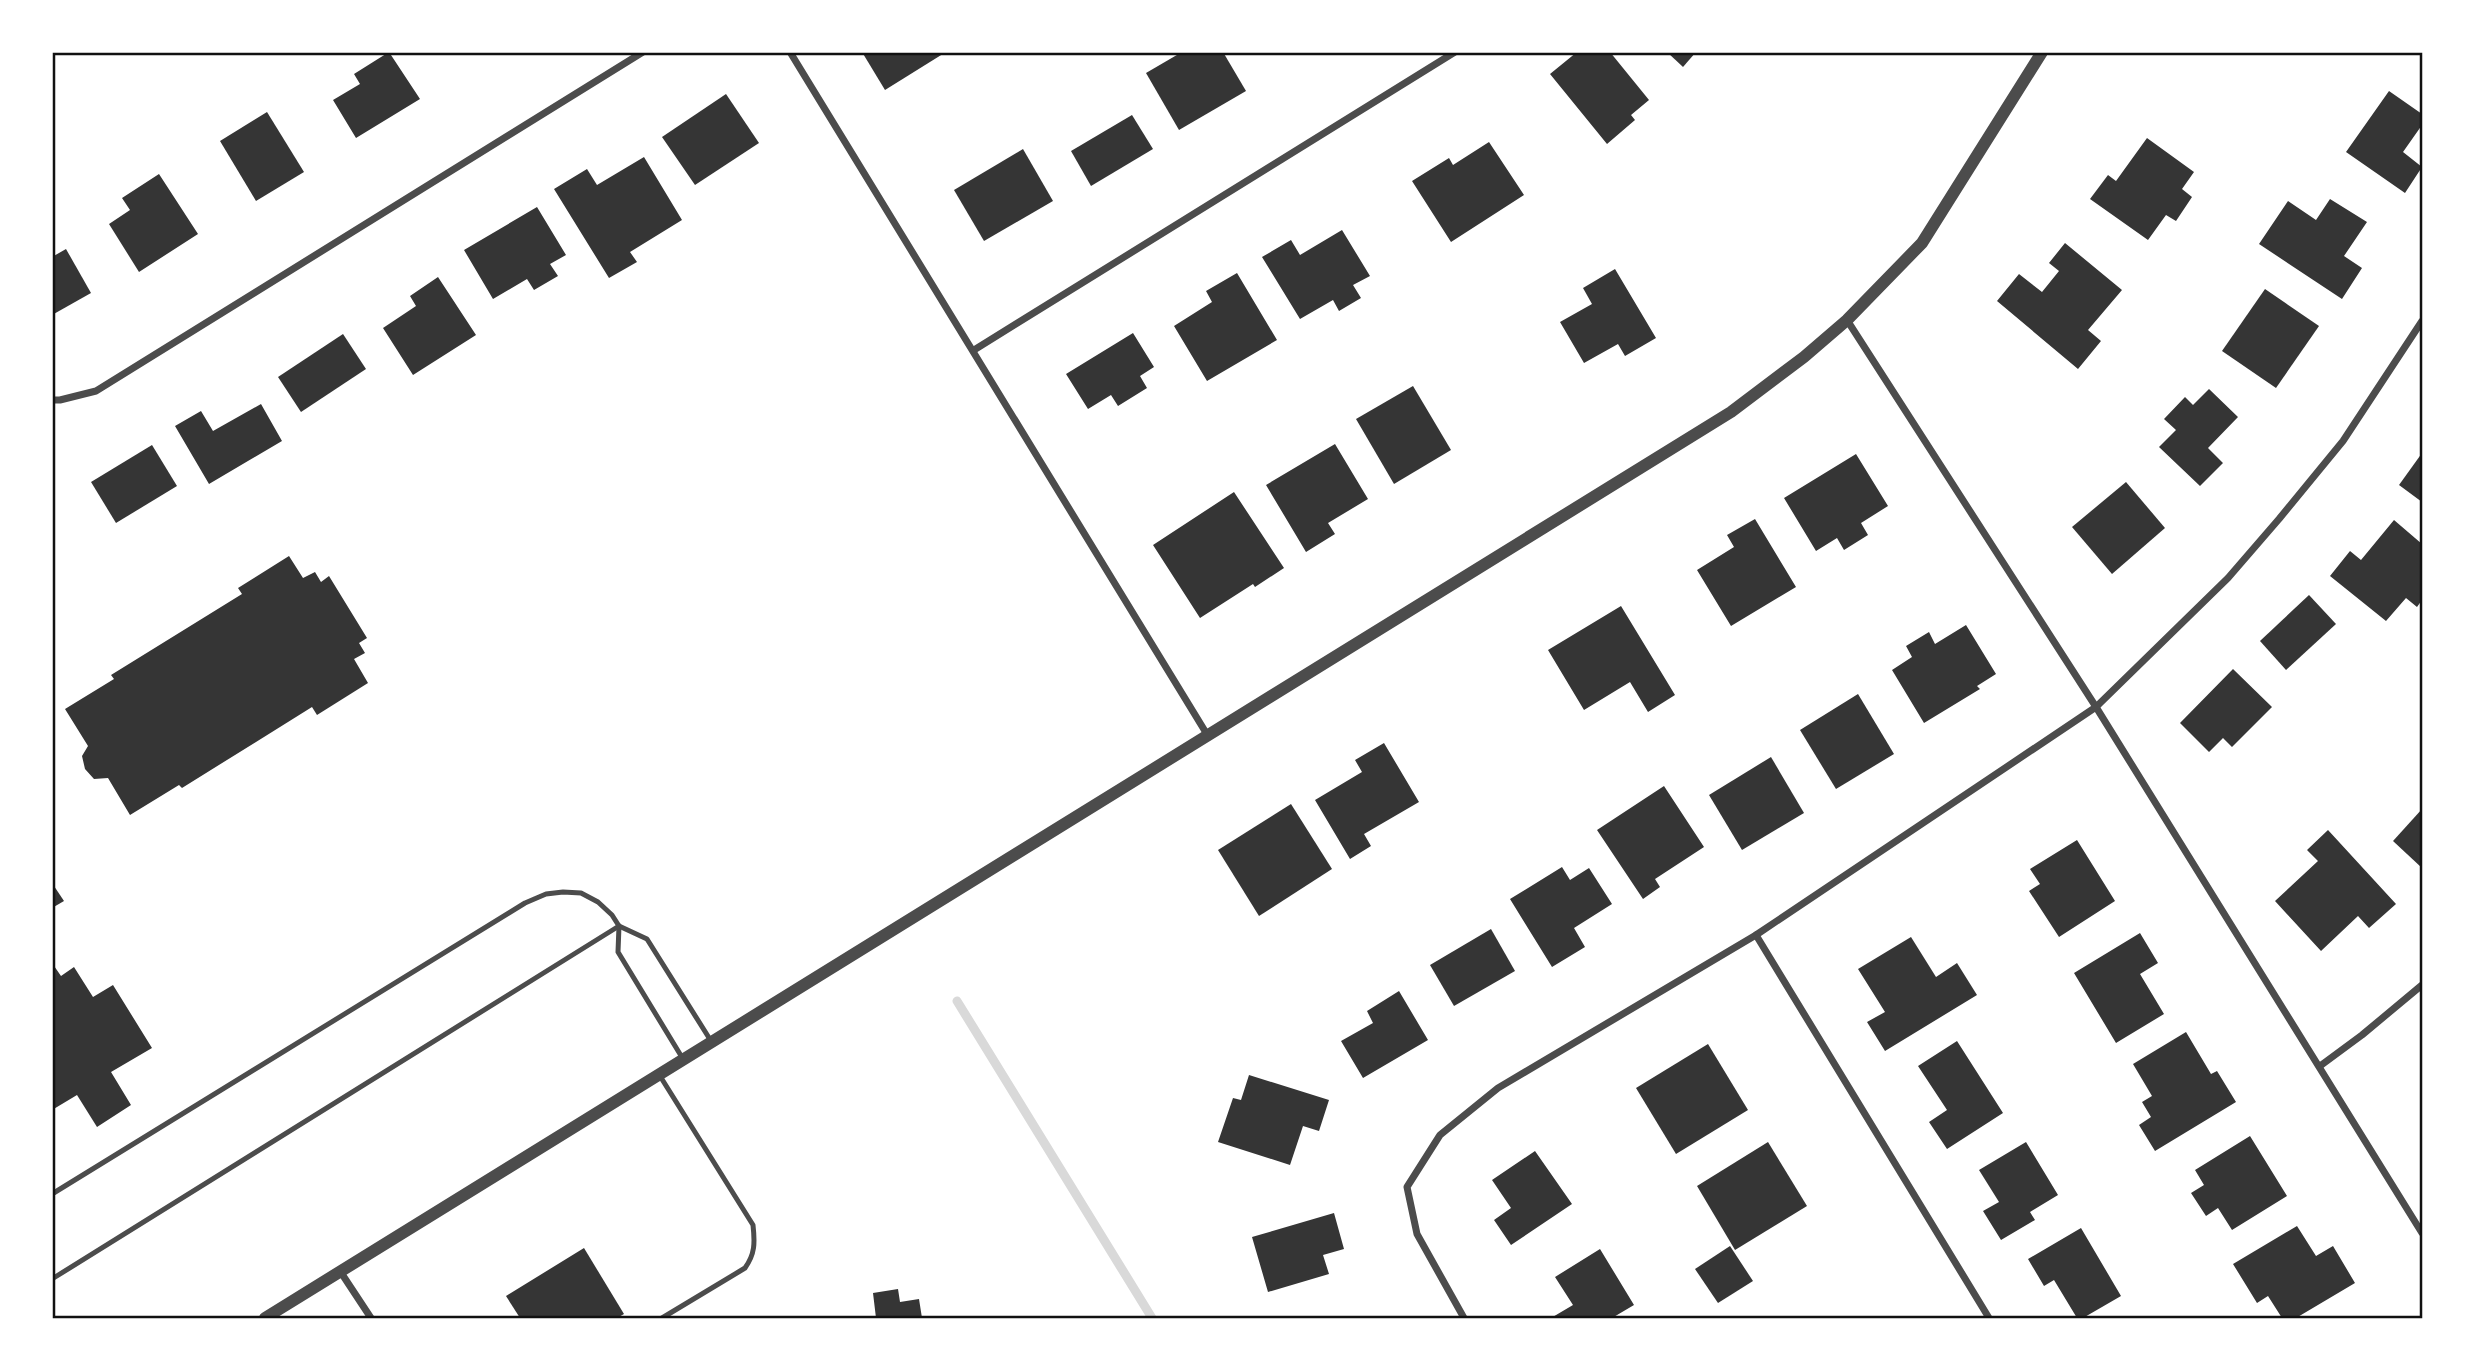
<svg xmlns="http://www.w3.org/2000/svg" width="2475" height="1371" viewBox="0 0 2475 1371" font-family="'Golos Text',sans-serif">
  <rect width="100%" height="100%" fill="#fff"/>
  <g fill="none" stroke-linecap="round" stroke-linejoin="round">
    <path stroke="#d9d9d9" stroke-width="9" d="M957,1001L1152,1318"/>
  </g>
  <g fill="#353535">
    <path d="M389,52L420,99L356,138L333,100L360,84L354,74Z"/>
    <path d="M862,52H946L885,90Z"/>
    <path d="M1182,52H1223L1246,91L1179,130L1146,73Z"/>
    <path d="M1577,52H1610L1649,100L1631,115L1635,120L1607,144L1550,74Z"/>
    <path d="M1667,52H1696L1683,67Z"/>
    <path d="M2389,91L2422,114V125L2403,152L2422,167L2405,193L2346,152Z"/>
    <path d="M726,94L759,143L695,185L662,137Z"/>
    <path d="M267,112L304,172L256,201L220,141Z"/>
    <path d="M1132,115L1153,149L1091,186L1071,151Z"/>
    <path d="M2147,138L2194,172L2182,189L2192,197L2176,221L2166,215L2148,240L2090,199L2108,175L2116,181Z"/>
    <path d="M1489,142L1524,195L1451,242L1412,181L1449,158L1453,165Z"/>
    <path d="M1023,149L1053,201L984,241L954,190Z"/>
    <path d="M644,157L682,220L630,252L637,262L609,278L554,189L587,169L597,185Z"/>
    <path d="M159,174L198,234L139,272L109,224L130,210L122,198Z"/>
    <path d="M2330,199L2367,222L2344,256L2362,268L2342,299L2259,244L2288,201L2316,220Z"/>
    <path d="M537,207L566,255L550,264L558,276L534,290L527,279L493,299L464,250Z"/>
    <path d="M1342,230L1370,276L1353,285L1361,298L1339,311L1333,300L1300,319L1262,257L1291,240L1300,255Z"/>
    <path d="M2065,243L2122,290L2088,330L2101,341L2078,369L1997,301L2019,274L2042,292L2059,271L2049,263Z"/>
    <path d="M66,249L91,293L52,315V257Z"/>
    <path d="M1615,269L1656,338L1625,356L1618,344L1584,363L1560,322L1592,304L1583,288Z"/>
    <path d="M1237,273L1277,340L1207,381L1174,326L1212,302L1206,291Z"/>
    <path d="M438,277L476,335L413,375L383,328L416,306L410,296Z"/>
    <path d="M2265,289L2319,326L2276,388L2222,351Z"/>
    <path d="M1133,333L1154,367L1140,376L1147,388L1118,406L1111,395L1088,409L1066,374Z"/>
    <path d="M343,334L366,369L301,412L278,377Z"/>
    <path d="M1413,386L1451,450L1394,484L1356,419Z"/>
    <path d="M2209,389L2238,417L2208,448L2223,463L2200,486L2159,447L2176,430L2164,419L2185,397L2193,405Z"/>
    <path d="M261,404L282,441L209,484L175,426L201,411L213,431Z"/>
    <path d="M1335,444L1368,499L1328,523L1335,534L1306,552L1266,485Z"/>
    <path d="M152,445L177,486L116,523L91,482Z"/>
    <path d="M2422,453V502L2399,485Z"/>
    <path d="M1856,454L1888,506L1861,523L1868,535L1844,550L1837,538L1816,551L1784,498Z"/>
    <path d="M2126,482L2165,528L2112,574L2072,527Z"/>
    <path d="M1234,492L1284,568L1255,587L1253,584L1200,618L1153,545Z"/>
    <path d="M1755,519L1796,587L1731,626L1697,570L1734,547L1727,535Z"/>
    <path d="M2394,520L2422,544V600L2417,607L2406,598L2386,621L2330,576L2350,551L2361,560Z"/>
    <path d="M289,556L303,578L315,572L321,582L329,576L367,638L359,643L365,653L354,659L368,683L317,715L312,707L182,788L179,785L130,815L108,778L94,779L85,769L82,756L88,746L65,709L114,679L111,675L242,594L238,588Z"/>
    <path d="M2309,595L2336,624L2286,670L2260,641Z"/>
    <path d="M1621,606L1675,695L1648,712L1630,682L1584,710L1548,650Z"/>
    <path d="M1966,625L1996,674L1977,686L1980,689L1924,723L1892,670L1912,657L1906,646L1929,632L1935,644Z"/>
    <path d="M2233,669L2272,707L2232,747L2223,738L2209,752L2180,723Z"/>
    <path d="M1858,694L1894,754L1836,789L1800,730Z"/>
    <path d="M1384,743L1419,802L1364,834L1371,846L1350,859L1315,800L1362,772L1355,760Z"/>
    <path d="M1771,757L1804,813L1742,850L1709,795Z"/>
    <path d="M1664,786L1704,847L1655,879L1660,887L1643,899L1597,830Z"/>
    <path d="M1291,804L1332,869L1259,916L1218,850Z"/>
    <path d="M2422,809V868L2393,841Z"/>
    <path d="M2328,830L2396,904L2369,928L2358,916L2321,951L2275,901L2318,861L2307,850Z"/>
    <path d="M2077,840L2115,901L2059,937L2029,891L2040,884L2030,869Z"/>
    <path d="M1562,867L1570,880L1589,868L1612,904L1574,928L1585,947L1552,967L1510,899Z"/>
    <path d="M52,883L64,901L52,908Z"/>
    <path d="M1491,929L1515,971L1454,1006L1430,965Z"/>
    <path d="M2140,933L2158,963L2140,974L2164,1014L2116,1043L2074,973Z"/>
    <path d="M1911,937L1936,977L1957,963L1977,995L1885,1051L1867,1022L1885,1012L1858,969Z"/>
    <path d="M52,963L61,976L74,967L93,997L113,985L152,1048L111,1072L131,1105L97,1127L77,1095L52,1110Z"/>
    <path d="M1399,991L1428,1040L1363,1078L1341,1041L1373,1023L1367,1011Z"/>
    <path d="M2186,1032L2211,1074L2217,1071L2236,1102L2155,1151L2139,1125L2151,1117L2142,1102L2152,1096L2133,1064Z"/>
    <path d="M1957,1041L2003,1113L1947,1149L1929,1122L1947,1110L1918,1066Z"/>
    <path d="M1708,1044L1748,1110L1676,1154L1636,1088Z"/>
    <path d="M1249,1075L1329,1100L1319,1131L1303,1126L1290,1165L1218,1142L1233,1098L1241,1100Z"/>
    <path d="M2250,1136L2287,1196L2232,1230L2218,1208L2206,1216L2191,1193L2204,1185L2195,1170Z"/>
    <path d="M1768,1142L1807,1206L1735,1250L1697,1186Z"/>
    <path d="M2026,1142L2058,1195L2030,1212L2035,1220L2001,1240L1983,1211L1999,1202L1979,1170Z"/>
    <path d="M1535,1151L1572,1204L1511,1245L1494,1220L1511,1208L1492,1180Z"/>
    <path d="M1334,1213L1344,1249L1323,1255L1329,1274L1268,1292L1252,1237Z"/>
    <path d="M2297,1226L2316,1256L2333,1246L2355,1283L2296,1318H2282L2268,1296L2257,1303L2233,1264Z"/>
    <path d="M2081,1228L2121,1296L2083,1318H2077L2054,1280L2044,1286L2028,1259Z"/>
    <path d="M1730,1246L1753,1281L1718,1303L1695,1269Z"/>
    <path d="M584,1248L624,1314L617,1318H520L506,1296Z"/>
    <path d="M1600,1249L1634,1305L1612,1318H1551L1573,1305L1555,1277Z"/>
    <path d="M898,1289L900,1302L919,1299L922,1318H876L873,1293Z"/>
  </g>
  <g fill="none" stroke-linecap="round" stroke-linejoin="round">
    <g stroke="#4c4c4c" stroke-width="5">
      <path d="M619,926L618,952L683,1059"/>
      <path d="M660,1076L753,1225C755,1243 755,1254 745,1268L662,1318"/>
      <path d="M52,1194L525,903L546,894L563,892L581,893L598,902L612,915L619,926L647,939L711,1041"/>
      <path d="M52,1279L619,926"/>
    </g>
    <g stroke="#4c4c4c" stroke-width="7">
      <path d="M790,52L1208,736"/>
      <path d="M1847,320L2096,707L2422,1233"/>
      <path d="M974,350L1455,52"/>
      <path d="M52,400H60L96,391L643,52"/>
      <path d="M1756,935L1989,1318"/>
      <path d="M2320,1066L2362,1035L2422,985"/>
      <path d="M340,1271L371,1318"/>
      <path d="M1464,1318L1417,1234L1407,1187L1440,1135L1498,1088L1756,935L2096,707L2228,578L2279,519L2343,441L2422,321"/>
    </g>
    <path stroke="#4c4c4c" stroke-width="12" d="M265,1318L1731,412L1804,357L1847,320L1922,243L2042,52"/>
  </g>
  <rect width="2475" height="1371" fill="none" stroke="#ffffff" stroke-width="108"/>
  <rect x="54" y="54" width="2367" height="1263" fill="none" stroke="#111" stroke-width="2.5"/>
</svg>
